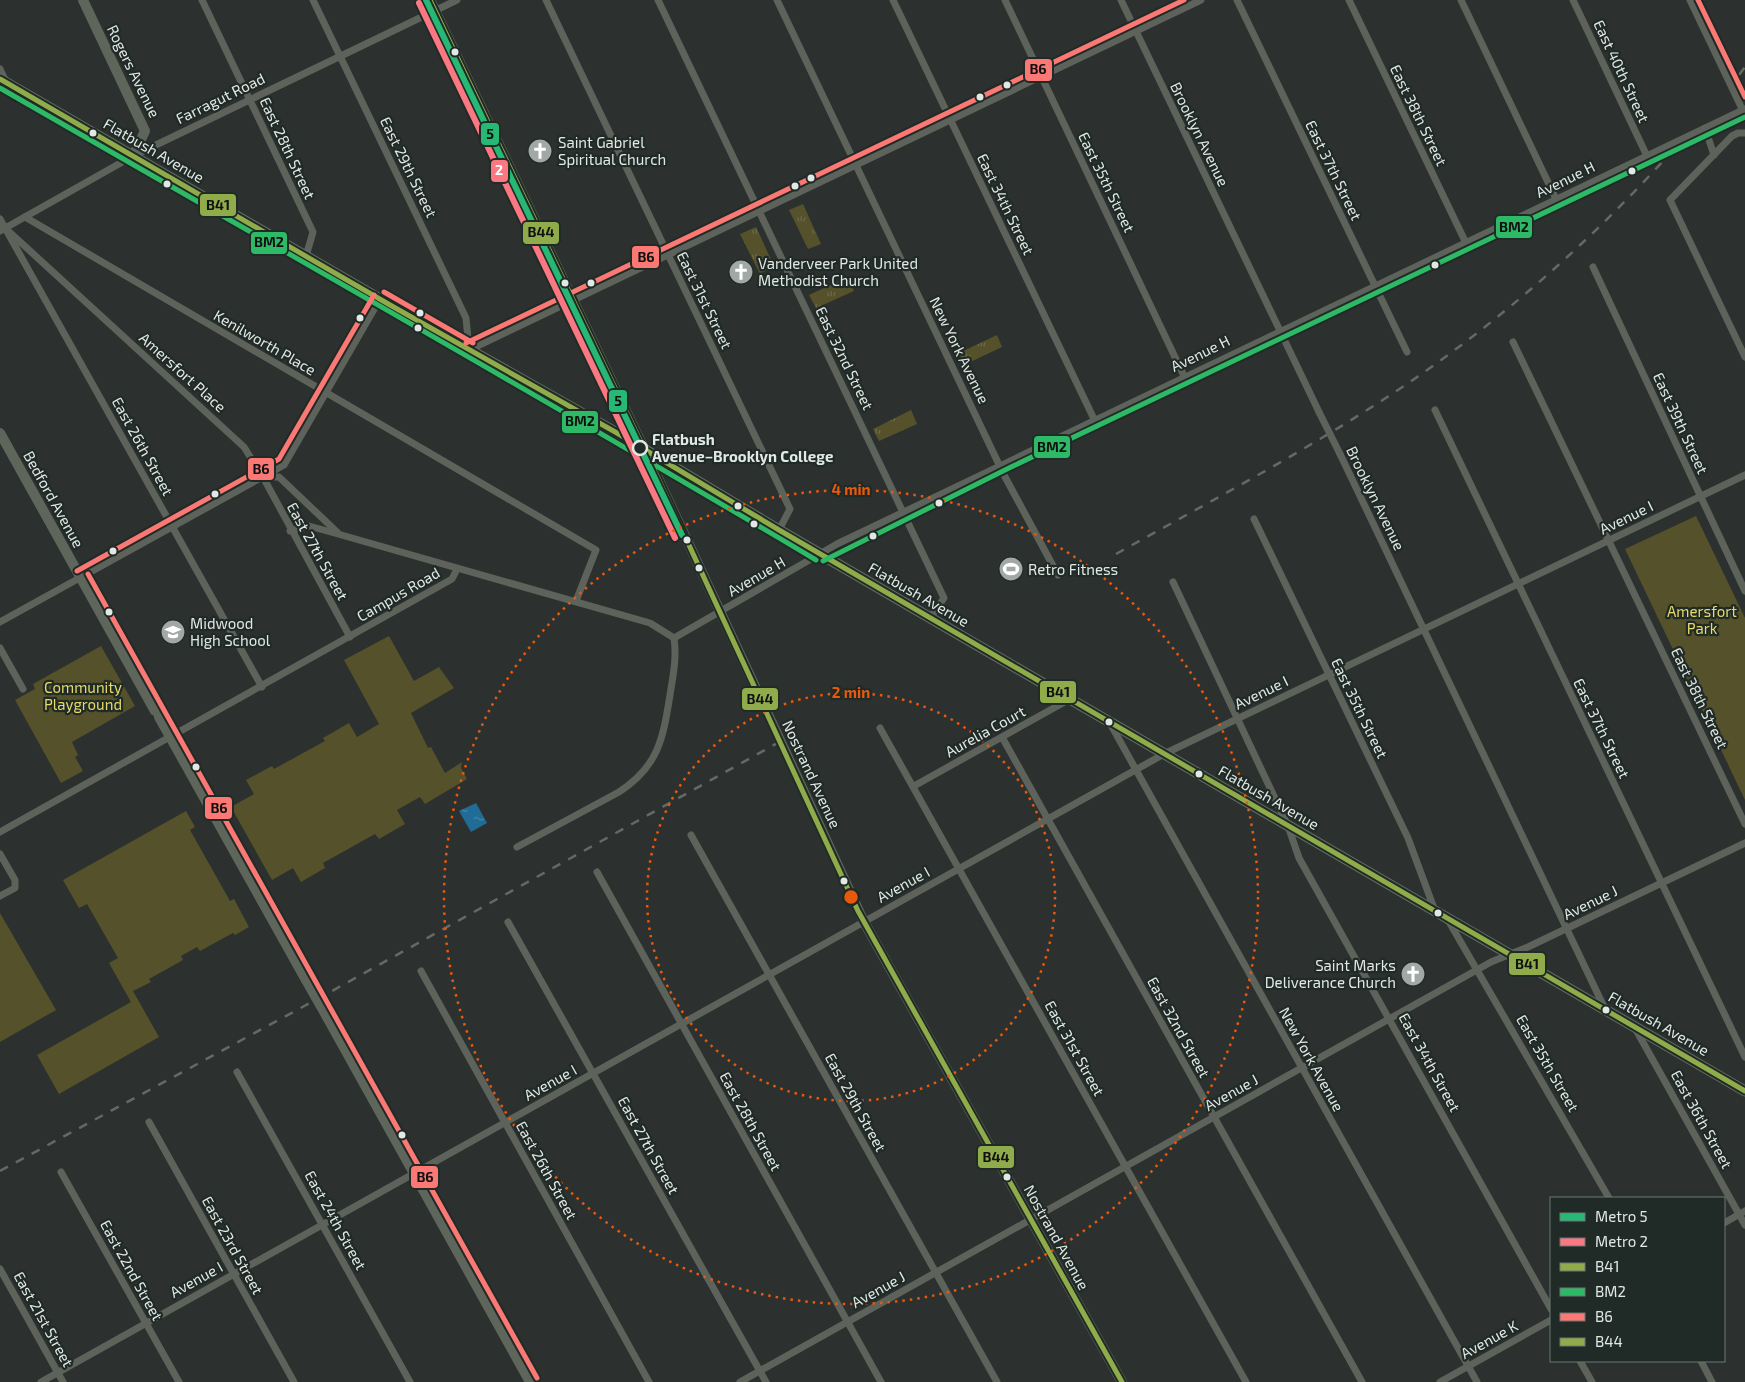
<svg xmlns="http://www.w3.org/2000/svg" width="1745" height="1382" viewBox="0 0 1745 1382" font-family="'Exo 2',sans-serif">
  <defs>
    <pattern id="grass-tufts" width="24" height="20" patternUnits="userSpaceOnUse" patternTransform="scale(1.25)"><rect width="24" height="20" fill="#55512a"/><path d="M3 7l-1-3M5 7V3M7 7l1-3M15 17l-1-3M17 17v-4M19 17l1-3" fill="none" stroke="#6d6a49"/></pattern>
    <pattern id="water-ripples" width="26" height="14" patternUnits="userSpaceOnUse" patternTransform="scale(1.25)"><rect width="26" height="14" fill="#206c97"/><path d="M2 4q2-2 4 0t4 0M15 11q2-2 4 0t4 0" fill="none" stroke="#4b88aa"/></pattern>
  </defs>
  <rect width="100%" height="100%" fill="#2c312f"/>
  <g fill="url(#grass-tufts)">
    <path d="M803,204L821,244L808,249L789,210Z"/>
    <path d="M756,227L774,266L760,274L740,234Z"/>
    <path d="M848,277L854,291L816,308L809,295Z"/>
    <path d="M997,335L1002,347L964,365L959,353Z"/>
    <path d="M911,410L917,424L879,441L873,429Z"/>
  </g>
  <g fill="#55512a">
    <path d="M1696,516L1745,618V800L1625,549Z"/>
    <path d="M389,636L414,681L439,667L454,688L411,713L428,748L431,747L445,773L462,762L461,768L467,779L425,804L420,797L397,810L405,824L379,839L375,834L323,863L325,868L301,882L293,868L272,880L231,807L254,794L246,780L272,766L274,769L325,741L323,738L349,723L357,737L379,724L344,660Z"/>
    <path d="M101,646L135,706L72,742L78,755L75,757L83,771L61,783L15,700L35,689L33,684Z"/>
    <path d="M186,811L195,827L190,830L230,901L234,899L249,927L235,935L233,933L200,951L197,947L181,956L183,960L149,979L151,982L133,991L159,1037L59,1094L37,1055L131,1002L109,963L118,958L87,904L79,908L63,880Z"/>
    <path d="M0,913L56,1010L0,1042Z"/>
  </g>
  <path fill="url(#water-ripples)" d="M476,803L487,823L471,832L459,811Z"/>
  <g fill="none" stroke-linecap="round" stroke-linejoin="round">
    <g stroke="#5d635b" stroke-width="7">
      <path d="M202,0L313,232L306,256"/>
      <path d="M313,0L466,318L469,350L1201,0"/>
      <path d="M546,0L790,509L779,530"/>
      <path d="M658,0L944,598L930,618"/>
      <path d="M777,0L1004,475L1058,575"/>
      <path d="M893,0L1094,419"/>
      <path d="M1005,0L1184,376"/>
      <path d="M1121,0L1319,412"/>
      <path d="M1237,0L1407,352"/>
      <path d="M1349,0L1465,241"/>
      <path d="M1461,0L1556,199"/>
      <path d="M1573,0L1646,154"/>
      <path d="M1690,0L1745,115"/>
      <path d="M0,69L6,82"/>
      <path d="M1705,128L1714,155"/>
      <path d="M1745,133H1738L1732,136L1670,200L1745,357"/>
      <path d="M25,217L596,550L576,601"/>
      <path d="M0,219L262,687"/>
      <path d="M5,228L244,447L263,477L350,637"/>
      <path d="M0,231L133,156L457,0"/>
      <path d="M1593,267L1745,591"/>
      <path d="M1513,342L1745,824"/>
      <path d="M1435,410L1745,1057"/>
      <path d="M1340,454L1605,1009"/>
      <path d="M263,477H279L338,533"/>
      <path d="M1254,519L1408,838L1435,911"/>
      <path d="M290,531L309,526L338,534L650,623L674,638C677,658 673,675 670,695C663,738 659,766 619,792L517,847"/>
      <path d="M1173,582L1288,826L1299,858L1551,1309"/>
      <path d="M0,622L284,465L380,299"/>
      <path d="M674,638L837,544L1745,109"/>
      <path d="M0,648L23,689"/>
      <path d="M1111,725L1477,1382"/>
      <path d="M880,728L1246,1382"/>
      <path d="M1002,737L1362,1382"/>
      <path d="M914,786L1070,699"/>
      <path d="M0,832L452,579L457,569"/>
      <path d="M691,835L997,1382"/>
      <path d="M0,854L15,880V888L0,896"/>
      <path d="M597,872L881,1382"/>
      <path d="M1448,920L1609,1198"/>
      <path d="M508,922L766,1382"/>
      <path d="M421,971L649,1382"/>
      <path d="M1635,1028L1745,1225"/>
      <path d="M237,1072L410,1382"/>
      <path d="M149,1122L294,1382"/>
      <path d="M61,1172L179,1382"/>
      <path d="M1724,1223L1745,1211"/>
      <path d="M0,1269L63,1382"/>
      <path d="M1580,1361L1592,1382"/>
      <path d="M1701,1361L1712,1382"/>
      <path d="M41,1382L1164,754L1745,475"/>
      <path d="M740,1382L1491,962L1528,947L1745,843"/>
      <path d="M1440,1382L1551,1320"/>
    </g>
    <g stroke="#5e665c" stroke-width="10">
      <path d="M83,0L145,131L133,156"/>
      <path d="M430,0L658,478L772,723"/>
      <path d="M0,433L155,711"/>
      <path d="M159,717L306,980"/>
      <path d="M785,751L864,922L1122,1382"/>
      <path d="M327,1017L530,1382"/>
    </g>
    <path stroke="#646d61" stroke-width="11" d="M0,79L390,305L617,433L779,530L1745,1091"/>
    <g stroke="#656965" stroke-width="2.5" stroke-dasharray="9 9" stroke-linecap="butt">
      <path d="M1739,75L1745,67"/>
      <path d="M1116,554C1218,497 1323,442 1420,375C1509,313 1591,240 1664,160"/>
      <path d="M0,1171L332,991L799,731"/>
    </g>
    <path stroke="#5d635b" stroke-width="7" d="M1319,412L1340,454"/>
    <g stroke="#5e665c" stroke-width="10">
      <path d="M772,723L785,751"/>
      <path d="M306,980L327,1017"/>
    </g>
    <defs>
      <path id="bus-1" d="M0,79L390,305L617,433L779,530L1745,1091"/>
      <g id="bus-2">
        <path d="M0,88C272,245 546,399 816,560"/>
        <path d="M823,561L1011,467L1745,117"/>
      </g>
      <g id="bus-3">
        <path d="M1698,0L1745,97"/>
        <path d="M384,292L473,343"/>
        <path d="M466,343L1184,0"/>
        <path d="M77,571L279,459L374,295"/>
        <path d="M88,574L537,1378"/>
      </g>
      <path id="bus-4" d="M430,0L658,478L858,911L1122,1382"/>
    </defs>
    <use href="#bus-1" stroke="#202a26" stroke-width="9"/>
    <use href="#bus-2" stroke="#202a26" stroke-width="9"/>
    <use href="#bus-3" stroke="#202a26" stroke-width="9"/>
    <use href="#bus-4" stroke="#202a26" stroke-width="9"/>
    <use href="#bus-1" stroke="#90ac4a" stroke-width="5"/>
    <use href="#bus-2" stroke="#2db966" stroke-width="5"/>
    <use href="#bus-3" stroke="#fc7874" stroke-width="5"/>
    <use href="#bus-4" stroke="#90ac4a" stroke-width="5"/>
    <defs>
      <path id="metro-1" d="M426,0L682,535"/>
      <path id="metro-2" d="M419,3L675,538"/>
    </defs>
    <use href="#metro-1" stroke="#202a26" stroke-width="10"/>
    <use href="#metro-2" stroke="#202a26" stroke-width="10"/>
    <use href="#metro-1" stroke="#26b874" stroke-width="6"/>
    <use href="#metro-2" stroke="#fb7782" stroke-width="6"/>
  </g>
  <g fill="none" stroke="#e8590c" stroke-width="2.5" stroke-dasharray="2.5 5">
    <circle cx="851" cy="897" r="204"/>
    <circle cx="851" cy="897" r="407"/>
  </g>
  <defs>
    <symbol id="church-disc" viewBox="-11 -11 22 22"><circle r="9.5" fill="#a2a8a5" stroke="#202a26"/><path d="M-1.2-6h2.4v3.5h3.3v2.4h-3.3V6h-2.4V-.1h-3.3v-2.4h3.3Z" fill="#fff"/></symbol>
    <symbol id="stadium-disc" viewBox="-11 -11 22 22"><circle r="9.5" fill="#a2a8a5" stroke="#202a26"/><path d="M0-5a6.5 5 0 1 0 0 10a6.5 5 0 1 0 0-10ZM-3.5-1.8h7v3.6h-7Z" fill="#fff"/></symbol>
    <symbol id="school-disc" viewBox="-11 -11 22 22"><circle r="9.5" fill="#a2a8a5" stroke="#202a26"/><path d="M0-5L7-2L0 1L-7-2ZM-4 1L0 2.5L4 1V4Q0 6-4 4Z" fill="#fff"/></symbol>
  </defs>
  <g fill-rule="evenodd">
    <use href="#church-disc" x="526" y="137" width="28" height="28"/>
    <use href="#church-disc" x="727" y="258" width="28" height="28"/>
    <use href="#stadium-disc" x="997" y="555" width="28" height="28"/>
    <use href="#school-disc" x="159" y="618" width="28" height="28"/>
    <use href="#church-disc" x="1399" y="960" width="28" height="28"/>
  </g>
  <g fill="#e1e8e5" stroke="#202a26" stroke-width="2">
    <circle cx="455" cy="52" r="4.5"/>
    <circle cx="1007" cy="85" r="4.5"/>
    <circle cx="980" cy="97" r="4.5"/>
    <circle cx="93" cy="133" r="4.5"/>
    <circle cx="1632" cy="171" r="4.5"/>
    <circle cx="811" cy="178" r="4.5"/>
    <circle cx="167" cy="184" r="4.5"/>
    <circle cx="795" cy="186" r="4.5"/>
    <circle cx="1435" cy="265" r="4.5"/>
    <circle cx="565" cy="283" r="4.5"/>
    <circle cx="591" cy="283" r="4.5"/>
    <circle cx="420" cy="313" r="4.5"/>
    <circle cx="360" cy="318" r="4.5"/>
    <circle cx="418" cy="328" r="4.5"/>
    <circle cx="215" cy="494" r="4.5"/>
    <circle cx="939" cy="503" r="4.5"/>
    <circle cx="738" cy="506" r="4.5"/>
    <circle cx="754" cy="524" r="4.5"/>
    <circle cx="873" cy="536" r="4.5"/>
    <circle cx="687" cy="540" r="4.5"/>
    <circle cx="113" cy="551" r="4.5"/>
    <circle cx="699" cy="568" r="4.5"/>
    <circle cx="109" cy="612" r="4.5"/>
    <circle cx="1109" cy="722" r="4.5"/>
    <circle cx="196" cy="767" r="4.5"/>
    <circle cx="1199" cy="774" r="4.5"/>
    <circle cx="844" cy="881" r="4.5"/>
    <circle cx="1438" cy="913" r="4.5"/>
    <circle cx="1606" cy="1010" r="4.5"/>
    <circle cx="402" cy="1135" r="4.5"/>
    <circle cx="1007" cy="1177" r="4.5"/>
  </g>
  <circle fill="#202a26" stroke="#e1e8e5" stroke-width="2.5" cx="640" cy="448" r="7"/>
  <g text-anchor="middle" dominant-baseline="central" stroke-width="4.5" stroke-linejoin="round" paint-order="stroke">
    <g font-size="15" fill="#e1e8e5" stroke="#202a26">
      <text transform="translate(134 71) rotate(64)">Rogers Avenue</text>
      <text transform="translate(1622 71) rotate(65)">East 40th Street</text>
      <text transform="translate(220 98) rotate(-26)">Farragut Road</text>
      <text transform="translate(1419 115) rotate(64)">East 38th Street</text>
      <text transform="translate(1200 134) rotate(64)">Brooklyn Avenue</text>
      <text transform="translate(288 148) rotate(65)">East 28th Street</text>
      <text transform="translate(154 150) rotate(30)">Flatbush Avenue</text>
      <text transform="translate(409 167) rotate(64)">East 29th Street</text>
      <text transform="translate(1334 170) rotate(64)">East 37th Street</text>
      <text transform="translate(1565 179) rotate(-26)">Avenue H</text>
      <text transform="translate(1107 182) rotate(64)">East 35th Street</text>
      <text transform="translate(1006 204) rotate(64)">East 34th Street</text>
      <text transform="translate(705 300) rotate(64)">East 31st Street</text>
      <text transform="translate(265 342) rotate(30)">Kenilworth Place</text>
      <text transform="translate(960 350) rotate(64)">New York Avenue</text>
      <text transform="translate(1200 353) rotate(-26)">Avenue H</text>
      <text transform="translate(845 358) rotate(64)">East 32nd Street</text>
      <text transform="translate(183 372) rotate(42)">Amersfort Place</text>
      <text transform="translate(1681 423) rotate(65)">East 39th Street</text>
      <text transform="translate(143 446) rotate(61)">East 26th Street</text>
      <text transform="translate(1376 498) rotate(64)">Brooklyn Avenue</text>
      <text transform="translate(54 499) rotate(61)">Bedford Avenue</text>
      <text transform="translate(1626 517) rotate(-26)">Avenue I</text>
      <text transform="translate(318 551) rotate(61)">East 27th Street</text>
      <text transform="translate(756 576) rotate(-30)">Avenue H</text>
      <text transform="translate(398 594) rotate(-30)">Campus Road</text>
      <text transform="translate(919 594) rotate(30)">Flatbush Avenue</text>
      <text transform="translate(1261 692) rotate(-26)">Avenue I</text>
      <text transform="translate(1700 698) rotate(64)">East 38th Street</text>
      <text transform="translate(1360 708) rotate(64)">East 35th Street</text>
      <text transform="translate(1602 728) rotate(64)">East 37th Street</text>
      <text transform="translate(985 731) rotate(-29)">Aurelia Court</text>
      <text transform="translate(812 774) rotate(65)">Nostrand Avenue</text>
      <text transform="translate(1269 797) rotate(30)">Flatbush Avenue</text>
      <text transform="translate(903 884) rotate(-29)">Avenue I</text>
      <text transform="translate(1590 902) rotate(-26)">Avenue J</text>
      <text transform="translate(1659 1023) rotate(30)">Flatbush Avenue</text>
      <text transform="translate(1179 1027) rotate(61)">East 32nd Street</text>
      <text transform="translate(1075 1048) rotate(61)">East 31st Street</text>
      <text transform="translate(1312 1059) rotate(61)">New York Avenue</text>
      <text transform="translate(1430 1062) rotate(61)">East 34th Street</text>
      <text transform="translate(1548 1063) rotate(60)">East 35th Street</text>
      <text transform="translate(550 1082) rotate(-29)">Avenue I</text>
      <text transform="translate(1231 1092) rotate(-29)">Avenue J</text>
      <text transform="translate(856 1102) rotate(61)">East 29th Street</text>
      <text transform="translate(1702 1119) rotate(61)">East 36th Street</text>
      <text transform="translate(751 1121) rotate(61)">East 28th Street</text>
      <text transform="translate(649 1145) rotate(61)">East 27th Street</text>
      <text transform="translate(547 1170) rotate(61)">East 26th Street</text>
      <text transform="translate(336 1220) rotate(61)">East 24th Street</text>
      <text transform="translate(1057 1237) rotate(61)">Nostrand Avenue</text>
      <text transform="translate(233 1245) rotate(61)">East 23rd Street</text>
      <text transform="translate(132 1270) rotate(61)">East 22nd Street</text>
      <text transform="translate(196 1279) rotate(-29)">Avenue I</text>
      <text transform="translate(878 1289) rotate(-29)">Avenue J</text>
      <text transform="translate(44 1319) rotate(61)">East 21st Street</text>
      <text transform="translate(1489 1339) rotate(-29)">Avenue K</text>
    </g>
    <g font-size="15" fill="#e1e8e5" stroke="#202a26" text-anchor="start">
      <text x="558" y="142">Saint Gabriel<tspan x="558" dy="17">Spiritual Church</tspan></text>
      <text x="758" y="263">Vanderveer Park United<tspan x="758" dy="17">Methodist Church</tspan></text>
      <text x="1028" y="569">Retro Fitness</text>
      <text x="190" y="623">Midwood<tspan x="190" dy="17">High School</tspan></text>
      <text x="1396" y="965" text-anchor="end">Saint Marks<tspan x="1396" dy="17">Deliverance Church</tspan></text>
    </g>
    <g font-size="15" font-weight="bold" fill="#e1e8e5" stroke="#202a26" text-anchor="start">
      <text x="652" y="439">Flatbush<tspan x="652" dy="17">Avenue–Brooklyn College</tspan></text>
    </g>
    <g font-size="15" fill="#e7da69" stroke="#202a26">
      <text x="1702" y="611">Amersfort<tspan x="1702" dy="17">Park</tspan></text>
      <text x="83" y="687">Community<tspan x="83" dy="17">Playground</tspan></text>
    </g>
  </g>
  <circle cx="851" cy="897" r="8" fill="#e8590c" stroke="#202a26" stroke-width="2.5"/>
  <g font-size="15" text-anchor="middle" font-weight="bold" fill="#e8590c" stroke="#202a26" stroke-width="4.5" stroke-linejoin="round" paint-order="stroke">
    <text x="851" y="495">4 min</text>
    <text x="851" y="698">2 min</text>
  </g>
  <g stroke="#202a26" stroke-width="2">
    <rect x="1024" y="58" width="29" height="24" rx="5" fill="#fc7874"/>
    <rect x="480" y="122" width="20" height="24" rx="5" fill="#26b874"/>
    <rect x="490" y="159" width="19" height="24" rx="5" fill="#fb7782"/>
    <rect x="199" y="193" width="38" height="24" rx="5" fill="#90ac4a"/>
    <rect x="1495" y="215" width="38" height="24" rx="5" fill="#2db966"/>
    <rect x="522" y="221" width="38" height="24" rx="5" fill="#90ac4a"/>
    <rect x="250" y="231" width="38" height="24" rx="5" fill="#2db966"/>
    <rect x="631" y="245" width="29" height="24" rx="5" fill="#fc7874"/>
    <rect x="608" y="389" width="20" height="24" rx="5" fill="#26b874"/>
    <rect x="561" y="410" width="38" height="24" rx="5" fill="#2db966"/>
    <rect x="1033" y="435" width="38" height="24" rx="5" fill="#2db966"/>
    <rect x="247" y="457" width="28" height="24" rx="5" fill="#fc7874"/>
    <rect x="1039" y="680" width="38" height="24" rx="5" fill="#90ac4a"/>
    <rect x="741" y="687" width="38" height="24" rx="5" fill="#90ac4a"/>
    <rect x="204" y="796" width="29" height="24" rx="5" fill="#fc7874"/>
    <rect x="1508" y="952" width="38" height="24" rx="5" fill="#90ac4a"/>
    <rect x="977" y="1145" width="38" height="24" rx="5" fill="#90ac4a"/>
    <rect x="410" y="1165" width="29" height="24" rx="5" fill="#fc7874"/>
  </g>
  <g font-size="14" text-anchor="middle" font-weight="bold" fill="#fff">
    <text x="499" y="175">2</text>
  </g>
  <g font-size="14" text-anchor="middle" font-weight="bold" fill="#111">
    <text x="1038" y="74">B6</text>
    <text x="490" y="139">5</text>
    <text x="218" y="210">B41</text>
    <text x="1514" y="232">BM2</text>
    <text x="541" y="237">B44</text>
    <text x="269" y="247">BM2</text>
    <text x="646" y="262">B6</text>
    <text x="618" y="406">5</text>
    <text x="580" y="426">BM2</text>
    <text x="1052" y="452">BM2</text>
    <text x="261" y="474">B6</text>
    <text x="1058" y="697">B41</text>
    <text x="760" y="704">B44</text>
    <text x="219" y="813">B6</text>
    <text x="1527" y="969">B41</text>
    <text x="996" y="1162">B44</text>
    <text x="425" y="1182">B6</text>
  </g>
  <rect x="1550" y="1197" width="175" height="165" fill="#202a26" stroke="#6d7672"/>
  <rect x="1560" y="1213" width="25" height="8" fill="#26b874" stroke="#6d7672"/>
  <text x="1595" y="1222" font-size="15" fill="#e1e8e5">Metro 5</text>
  <rect x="1560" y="1238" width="25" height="8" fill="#fb7782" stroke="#6d7672"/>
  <text x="1595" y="1247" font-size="15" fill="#e1e8e5">Metro 2</text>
  <rect x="1560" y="1263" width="25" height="8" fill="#90ac4a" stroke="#6d7672"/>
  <text x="1595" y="1272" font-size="15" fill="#e1e8e5">B41</text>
  <rect x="1560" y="1288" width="25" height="8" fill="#2db966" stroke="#6d7672"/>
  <text x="1595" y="1297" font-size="15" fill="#e1e8e5">BM2</text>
  <rect x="1560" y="1313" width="25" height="8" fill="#fc7874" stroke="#6d7672"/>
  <text x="1595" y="1322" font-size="15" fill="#e1e8e5">B6</text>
  <rect x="1560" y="1338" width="25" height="8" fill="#90ac4a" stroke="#6d7672"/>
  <text x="1595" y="1347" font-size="15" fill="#e1e8e5">B44</text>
</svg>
